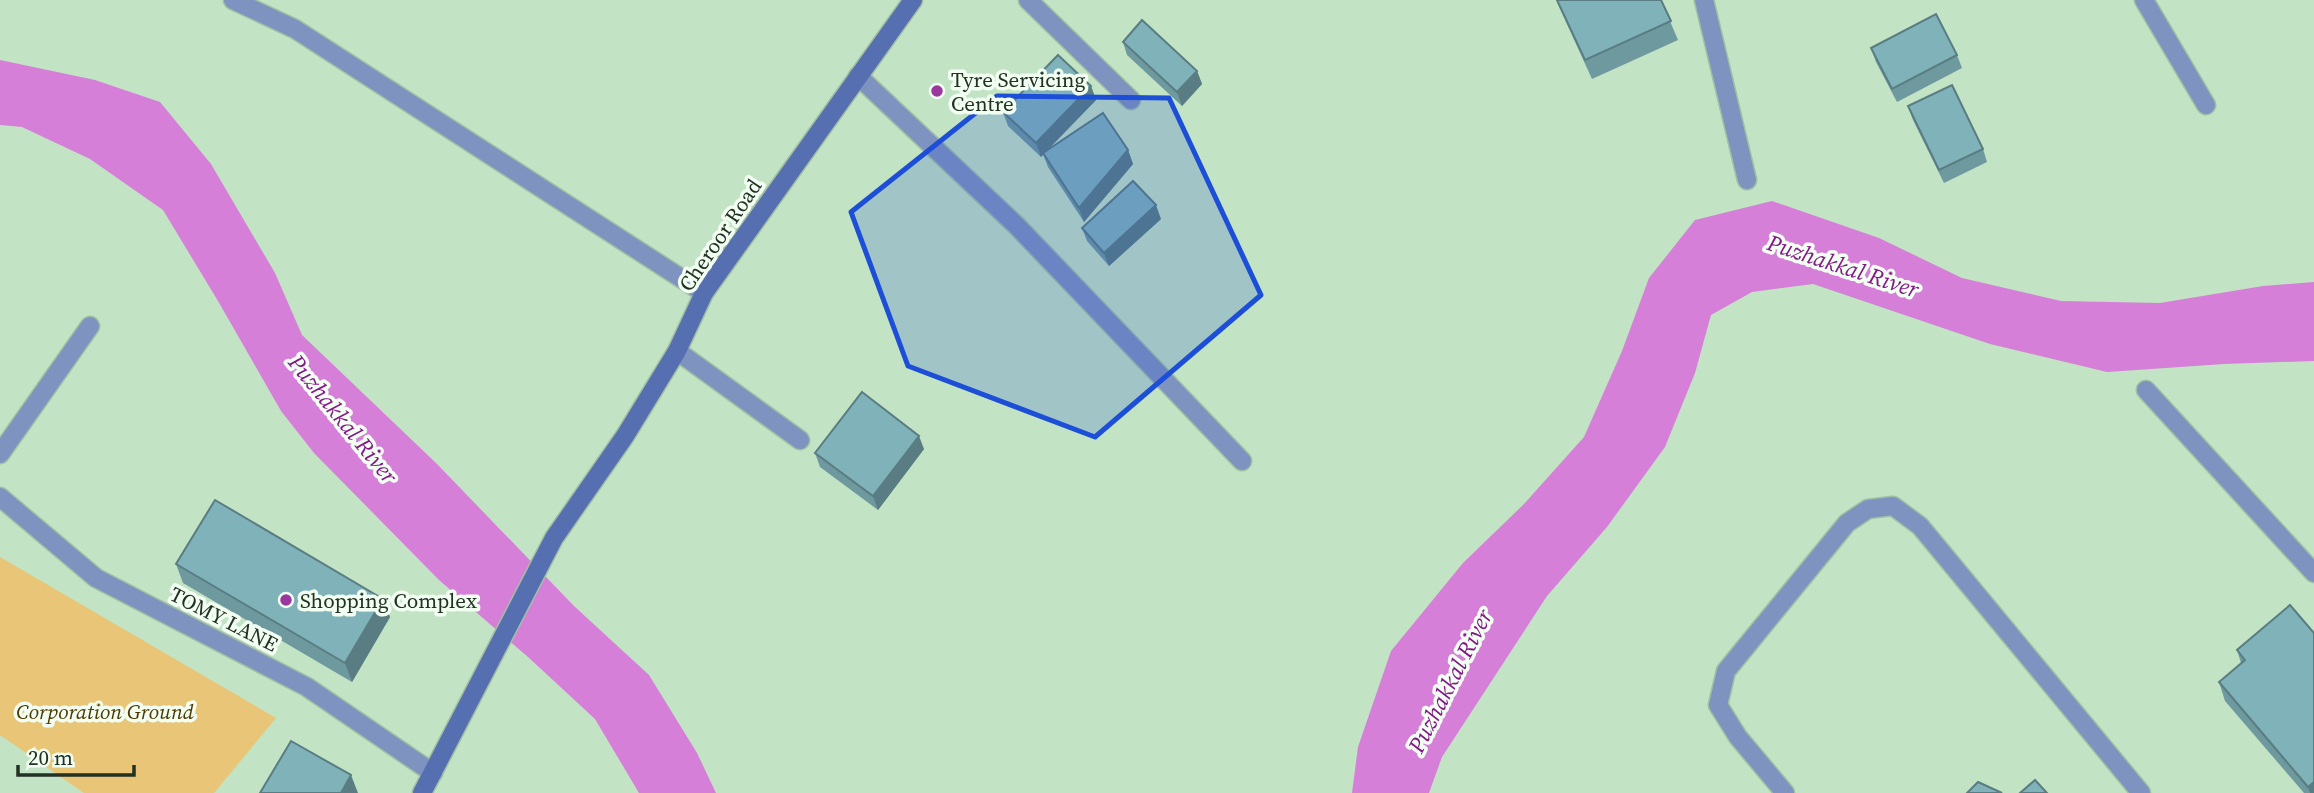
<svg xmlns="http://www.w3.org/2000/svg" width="2314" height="793" viewBox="0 0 2314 793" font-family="'Source Serif 4',serif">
  <rect width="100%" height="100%" fill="#c2e3c4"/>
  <path fill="#e8c577" d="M0,557L276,718L214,793H84L0,735Z"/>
  <g fill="#d67fd9">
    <path d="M0,60L95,80L160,102L211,164L275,273L302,335L437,464L574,606L649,675L697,753L716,793H639L595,719L528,657L439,580L314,453L281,411L218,301L163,210L90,159L22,127L0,125Z"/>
    <path d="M1772,201L1879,238L1962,278L2061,301L2160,303L2263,286L2314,282V361L2224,364L2107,372L1990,344L1813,284L1752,292L1711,315L1695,373L1665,447L1607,527L1547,596L1442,757L1429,793H1352L1358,747L1391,651L1463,563L1523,505L1584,437L1622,351L1649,278L1695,220Z"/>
  </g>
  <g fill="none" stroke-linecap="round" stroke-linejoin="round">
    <defs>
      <g id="service">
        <path d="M1028,0L1131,100"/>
        <path d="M677,351L800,440"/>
      </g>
      <g id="minor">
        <path d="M233,0L295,29L704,293"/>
        <path d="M1704,0L1747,180"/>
        <path d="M2144,0L2206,105"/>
        <path d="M858,76L1017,226L1242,461"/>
        <path d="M2146,390L2314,573"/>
        <path d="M0,454L90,326"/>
        <path d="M0,497L96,578L307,687L433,773"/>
        <path d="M1785,793L1738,737L1718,705L1726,671L1847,523L1868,509L1893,506L1920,526L2141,793"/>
      </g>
      <path id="secondary" d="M422,793L554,538L625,436L677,351L704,293L913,0"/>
    </defs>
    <use href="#service" stroke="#a2bfa4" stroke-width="21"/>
    <use href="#minor" stroke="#a2bfa4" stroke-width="21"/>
    <use href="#secondary" stroke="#a2bfa4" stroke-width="21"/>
    <use href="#service" stroke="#7f93c0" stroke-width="18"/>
    <use href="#minor" stroke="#7f93c0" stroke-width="18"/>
    <use href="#secondary" stroke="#556fb1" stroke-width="18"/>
  </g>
  <g fill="#6d999f">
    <path d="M1556,0H1661L1678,40L1592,79Z"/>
    <path d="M1123,42L1197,71L1202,84L1182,106L1127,55Z"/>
    <path d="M1871,48L1957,55L1962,68L1897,102L1876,62Z"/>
    <path d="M1091,86L1096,100L1046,151L1128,150L1133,164L1084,222L1048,167L1043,154L1041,157L1008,126L1003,112Z"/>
    <path d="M1908,106L1983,149L1987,162L1944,183L1913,120Z"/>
    <path d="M1161,219L1109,266L1087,241L1082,228Z"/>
    <path d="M924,449L878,510L820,467L815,453Z"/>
    <path d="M176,564L390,617L352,682L183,583Z"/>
    <path d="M2290,605L2314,793H2304L2225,701L2219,682L2241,663L2237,650Z"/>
  </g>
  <g fill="#597d82">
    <path d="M1197,71L1202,84L1182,106L1177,92Z"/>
    <path d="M1091,86L1096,100L1041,157L1036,143Z"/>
    <path d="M1128,150L1133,164L1084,222L1079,208Z"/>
    <path d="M1156,205L1161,219L1109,266L1104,253Z"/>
    <path d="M919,436L924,449L878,510L873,496Z"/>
    <path d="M383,599L390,617L352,682L345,663Z"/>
    <path d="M351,775L358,793H341Z"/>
    <path d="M2314,782V793H2310L2308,787Z"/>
  </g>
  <g fill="#7fb2b9" stroke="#597d82" stroke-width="2">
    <path d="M1557,0H1661L1671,21L1585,60Z"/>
    <path d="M1936,14L1957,55L1892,89L1871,48Z"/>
    <path d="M1142,20L1197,71L1177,92L1123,42Z"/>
    <path d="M1058,55L1091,86L1036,143L1003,112Z"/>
    <path d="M1952,85L1983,149L1939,170L1908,106Z"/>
    <path d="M1103,113L1128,150L1079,208L1043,153Z"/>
    <path d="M1133,181L1156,205L1104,253L1082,228Z"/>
    <path d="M862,392L919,436L873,496L815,453Z"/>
    <path d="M215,500L383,599L345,663L176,564Z"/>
    <path d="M2290,605L2314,633V782L2308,787L2219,682L2245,660L2237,650Z"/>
    <path d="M291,741L351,775L341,793H260Z"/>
    <path d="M2035,780L2047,793H2020Z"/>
    <path d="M1978,782L2002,793H1967Z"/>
  </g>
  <path fill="#1d4ed8" fill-opacity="0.2" stroke="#1d4ed8" stroke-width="5" stroke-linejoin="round" d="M997,96L1169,98L1261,295L1095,437L908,366L851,212Z"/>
  <g fill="#9b389f" stroke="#f1fef1" stroke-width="2.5">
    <circle cx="937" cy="91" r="7"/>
    <circle cx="286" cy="600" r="7"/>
  </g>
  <g text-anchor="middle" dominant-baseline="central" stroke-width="7" stroke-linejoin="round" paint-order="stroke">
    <g font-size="21" fill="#233024" stroke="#f1fef1" text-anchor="start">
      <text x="951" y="79">Tyre Servicing<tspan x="951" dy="24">Centre</tspan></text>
      <text x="300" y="600">Shopping Complex</text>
    </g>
    <g font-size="21" fill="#233024" stroke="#f1fef1">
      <text transform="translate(720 235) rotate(-56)">Cheroor Road</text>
      <text transform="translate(224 619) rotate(27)">TOMY LANE</text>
    </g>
    <g font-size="21" font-style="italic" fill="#4e3900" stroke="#f1fef1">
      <text x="105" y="711">Corporation Ground</text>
    </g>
    <g font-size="23" font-style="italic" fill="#841889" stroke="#f1fef1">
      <text transform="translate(1843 266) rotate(18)">Puzhakkal River</text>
      <text transform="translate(343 419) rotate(51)">Puzhakkal River</text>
      <text transform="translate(1450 681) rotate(-63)">Puzhakkal River</text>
    </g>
  </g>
  <path d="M18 765v10h116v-10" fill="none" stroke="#233024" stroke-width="3.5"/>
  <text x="28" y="765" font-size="21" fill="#233024" stroke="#f1fef1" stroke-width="5" paint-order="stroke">20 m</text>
</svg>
